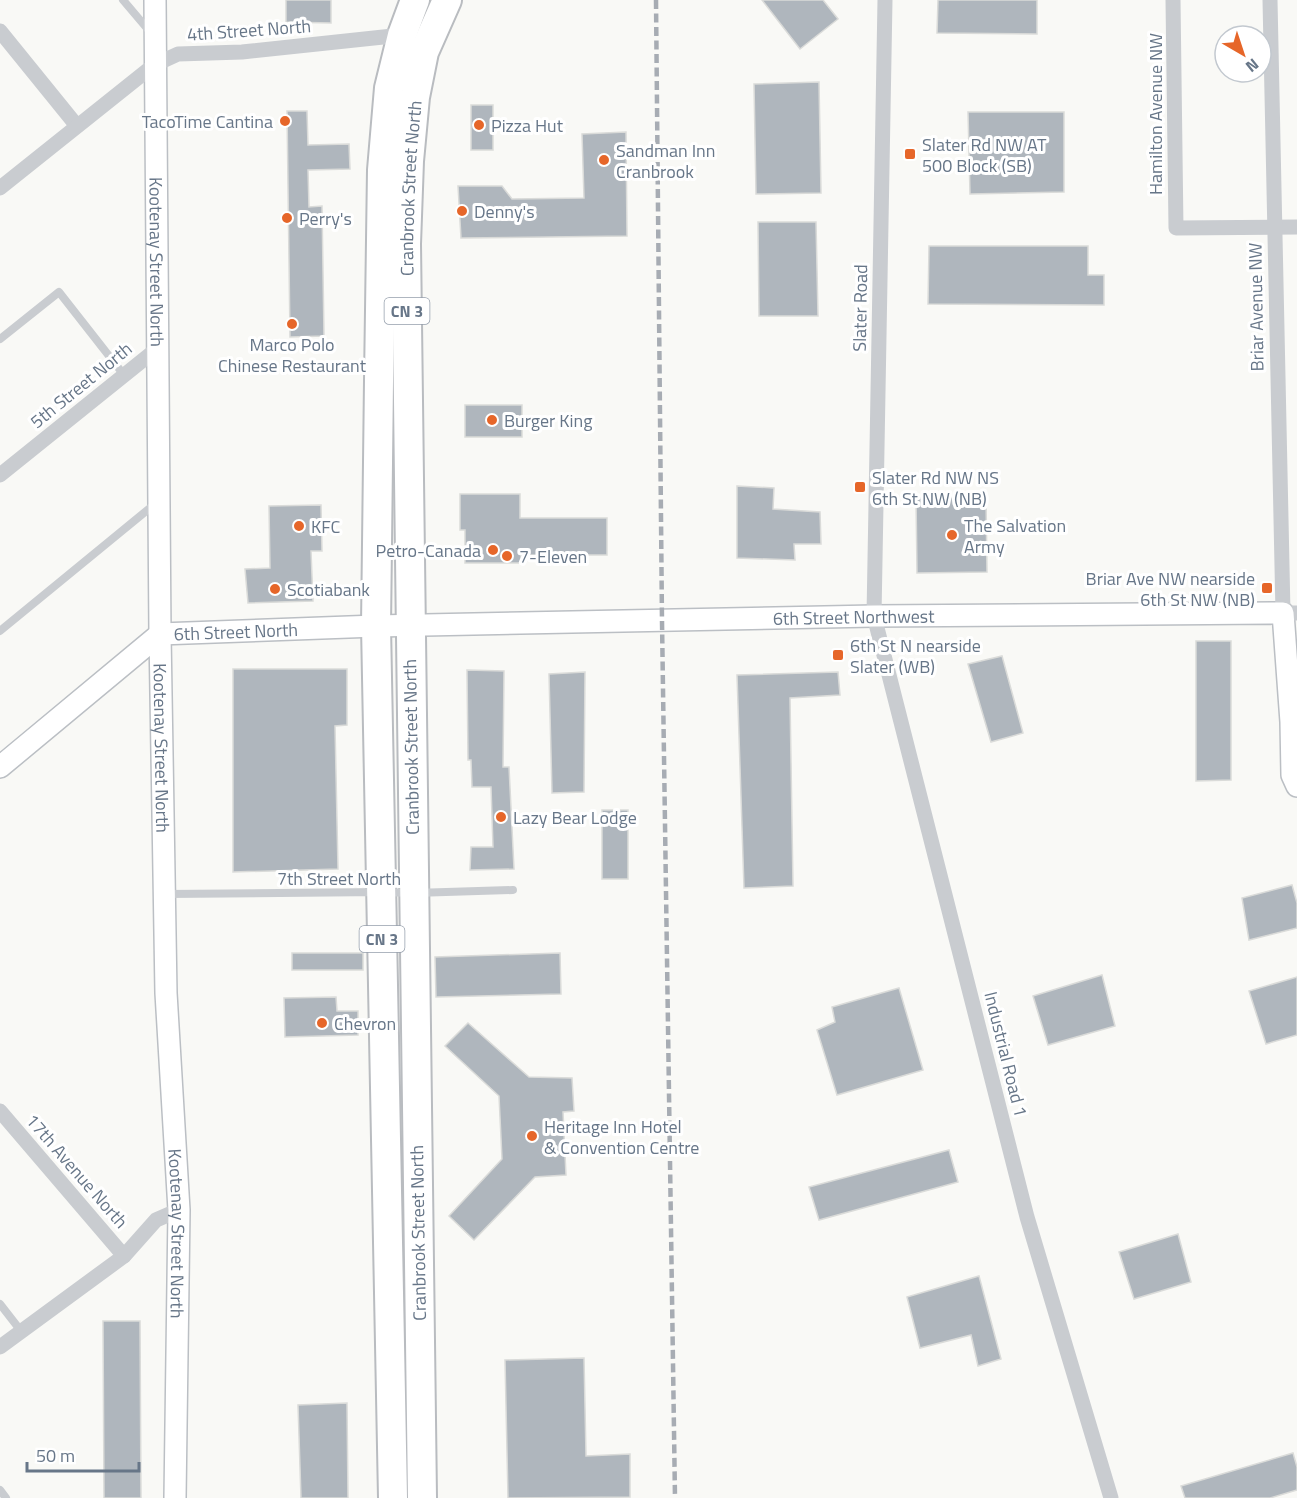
<svg xmlns="http://www.w3.org/2000/svg" width="1297" height="1498" viewBox="0 0 1297 1498" font-family="'Titillium Web',sans-serif">
  <rect width="100%" height="100%" fill="#f9f9f6"/>
  <g fill="#afb6bd" stroke="#dadbd9" stroke-width="1.5">
    <path d="M286,0H331V23L286,22Z"/>
    <path d="M762,0H823L838,19L800,49Z"/>
    <path d="M938,0H1037V34L937,33Z"/>
    <path d="M819,82L821,193L756,194L754,84Z"/>
    <rect x="471" y="105" width="22" height="45"/>
    <path d="M287,111H307L308,145L349,144L350,169L308,170L309,207L322,206L324,336L290,337Z"/>
    <path d="M968,112H1064V192L970,194Z"/>
    <path d="M626,132L627,236L461,238L458,186H502L512,199L584,198L582,134Z"/>
    <path d="M758,222H816L818,316H759Z"/>
    <path d="M929,246H1088V275H1104V305L928,304Z"/>
    <rect x="465" y="405" width="57" height="32"/>
    <path d="M737,486L774,488L773,509L820,512L821,544H794L795,560L737,558Z"/>
    <path d="M460,494H520V518H607V555H521V563H465V530H460Z"/>
    <path d="M986,497L987,572L917,573L916,498Z"/>
    <path d="M321,505L322,551H311L313,601L248,603L245,569L270,568L269,506Z"/>
    <path d="M1196,641H1231V780L1196,781Z"/>
    <path d="M1002,656L1023,733L991,742L968,664Z"/>
    <path d="M233,669H347V725L335,726L338,869L233,872Z"/>
    <path d="M467,670L504,671L503,767H509L514,869L470,870L471,847H493L491,787H472L471,760H468Z"/>
    <path d="M585,672L584,792L552,793L549,674Z"/>
    <path d="M838,672L840,695L790,698L793,886L744,888L737,675Z"/>
    <rect x="602" y="810" width="26" height="69"/>
    <path d="M1292,885L1297,903V928L1249,940L1242,898Z"/>
    <rect x="292" y="953" width="71" height="17"/>
    <path d="M560,953L561,994L436,997L435,957Z"/>
    <path d="M1102,975L1115,1026L1048,1045L1033,996Z"/>
    <path d="M1297,977V1035L1266,1044L1249,991Z"/>
    <path d="M899,988L923,1070L837,1095L817,1030L835,1022L832,1007Z"/>
    <path d="M336,997L337,1011H358V1035L285,1037L284,998Z"/>
    <path d="M468,1023L529,1077L572,1078L574,1111L563,1112L566,1175L535,1177L474,1240L449,1216L502,1159L499,1096L445,1046Z"/>
    <path d="M949,1150L958,1182L819,1220L809,1187Z"/>
    <path d="M1178,1234L1191,1282L1134,1299L1119,1252Z"/>
    <path d="M979,1276L1001,1359L978,1366L971,1335L920,1348L907,1297Z"/>
    <path d="M103,1321H140L141,1498H104Z"/>
    <path d="M584,1358L586,1456L630,1454V1497L508,1498L505,1360Z"/>
    <path d="M347,1403L348,1498H301L298,1405Z"/>
    <path d="M1293,1453L1297,1467V1490L1270,1498H1185L1181,1486Z"/>
  </g>
  <g fill="none" stroke-linecap="round" stroke-linejoin="round">
    <defs>
      <g id="secondary">
        <path id="s1" d="M155,0L160,634L166,993L179,1210L175,1498"/>
        <path id="s2" d="M0,767L160,634L376,626L874,616L1283,613L1291,722L1292,775L1297,786"/>
      </g>
      <g id="highway">
        <path d="M393,1498L376,626L379,381L382,170L389,88L402,35L415,0"/>
        <path id="s3" d="M422,1498L406,244L409,161L415,97L424,52L447,0"/>
      </g>
    </defs>
    <use href="#secondary" stroke="#bbbfc4" stroke-width="24"/>
    <use href="#highway" stroke="#b9bcc0" stroke-width="32"/>
    <g stroke="#c9ccd0" stroke-width="8">
      <path d="M123,0L151,33"/>
      <path d="M0,339L59,292L124,375"/>
      <path d="M0,631L156,503"/>
      <path d="M167,894L381,892L414,893L513,890"/>
      <path d="M0,1304L21,1331"/>
      <path d="M0,1490L6,1498"/>
    </g>
    <g stroke="#c9ccd0" stroke-width="15">
      <path d="M885,0L874,616L1027,1217L1111,1498"/>
      <path d="M1173,0L1176,228L1297,227"/>
      <path d="M1270,0L1283,613H1297"/>
      <path d="M0,31L77,126"/>
      <path d="M0,188L154,65L178,54L242,52L402,35"/>
      <path d="M0,475L158,348"/>
      <path d="M0,1111L124,1256"/>
      <path d="M0,1347L124,1256L156,1220L179,1210"/>
    </g>
    <use href="#secondary" stroke="#fff" stroke-width="21"/>
    <use href="#highway" stroke="#fff" stroke-width="28"/>
    <path stroke="#a7acb3" stroke-width="4.5" stroke-dasharray="9 4.5" stroke-linecap="butt" d="M656,0L662,621L675,1498"/>
  </g>
  <g fill="#e66629" stroke="#fff" stroke-width="2">
    <circle cx="285" cy="121" r="6"/>
    <circle cx="479" cy="125" r="6"/>
    <rect x="904" y="148" width="12" height="12" rx="3"/>
    <circle cx="604" cy="160" r="6"/>
    <circle cx="462" cy="211" r="6"/>
    <circle cx="287" cy="218" r="6"/>
    <circle cx="292" cy="324" r="6"/>
    <circle cx="492" cy="420" r="6"/>
    <rect x="854" y="481" width="12" height="12" rx="3"/>
    <circle cx="299" cy="526" r="6"/>
    <circle cx="952" cy="535" r="6"/>
    <circle cx="493" cy="550" r="6"/>
    <circle cx="507" cy="556" r="6"/>
    <rect x="1261" y="582" width="12" height="12" rx="3"/>
    <circle cx="275" cy="589" r="6"/>
    <rect x="832" y="649" width="12" height="12" rx="3"/>
    <circle cx="501" cy="817" r="6"/>
    <circle cx="322" cy="1023" r="6"/>
    <circle cx="532" cy="1136" r="6"/>
  </g>
  <g text-anchor="middle" dominant-baseline="central" stroke-width="6" stroke-linejoin="round" paint-order="stroke">
    <g fill="#fff" stroke="#959fac" stroke-width="1.5">
      <rect x="384.5" y="298" width="45" height="26" rx="4.5"/>
      <rect x="359.5" y="926" width="45" height="26" rx="4.5"/>
    </g>
    <g font-size="16" font-weight="bold" fill="#677688">
      <text x="407" y="311">CN 3</text>
      <text x="382" y="939">CN 3</text>
    </g>
    <g font-size="18" fill="#677688" stroke="#fff">
      <text transform="translate(249 30) rotate(-4)">4th Street North</text>
      <text transform="translate(1155 114) rotate(-90)">Hamilton Avenue NW</text>
      <text stroke="none"><textPath href="#s3" startOffset="1310">Cranbrook Street North</textPath></text>
      <text stroke="none"><textPath href="#s1" startOffset="262">Kootenay Street North</textPath></text>
      <text transform="translate(1256 307) rotate(-91)">Briar Avenue NW</text>
      <text transform="translate(860 308) rotate(-89)">Slater Road</text>
      <text transform="translate(81 385) rotate(-39)">5th Street North</text>
      <text stroke="none"><textPath href="#s2" startOffset="902">6th Street Northwest</textPath></text>
      <text stroke="none"><textPath href="#s2" startOffset="284">6th Street North</textPath></text>
      <text transform="translate(411 747) rotate(-91)">Cranbrook Street North</text>
      <text stroke="none"><textPath href="#s1" startOffset="748">Kootenay Street North</textPath></text>
      <text x="339" y="878">7th Street North</text>
      <text transform="translate(1006 1054) rotate(76)">Industrial Road 1</text>
      <text transform="translate(77 1171) rotate(49)">17th Avenue North</text>
      <text transform="translate(418 1233) rotate(-91)">Cranbrook Street North</text>
      <text stroke="none"><textPath href="#s1" startOffset="1234">Kootenay Street North</textPath></text>
    </g>
    <g font-size="18" fill="#677688" stroke="#fff" text-anchor="start">
      <text x="273" y="121" text-anchor="end">TacoTime Cantina</text>
      <text x="491" y="125">Pizza Hut</text>
      <text x="922" y="144">Slater Rd NW AT<tspan x="922" dy="21">500 Block (SB)</tspan></text>
      <text x="616" y="150">Sandman Inn<tspan x="616" dy="21">Cranbrook</tspan></text>
      <text x="474" y="211">Denny's</text>
      <text x="299" y="218">Perry's</text>
      <text x="292" y="344" text-anchor="middle">Marco Polo<tspan x="292" dy="21">Chinese Restaurant</tspan></text>
      <text x="504" y="420">Burger King</text>
      <text x="872" y="477">Slater Rd NW NS<tspan x="872" dy="21">6th St NW (NB)</tspan></text>
      <text x="964" y="525">The Salvation<tspan x="964" dy="21">Army</tspan></text>
      <text x="311" y="526">KFC</text>
      <text x="481" y="550" text-anchor="end">Petro-Canada</text>
      <text x="519" y="556">7-Eleven</text>
      <text x="1255" y="578" text-anchor="end">Briar Ave NW nearside<tspan x="1255" dy="21">6th St NW (NB)</tspan></text>
      <text x="287" y="589">Scotiabank</text>
      <text x="850" y="645">6th St N nearside<tspan x="850" dy="21">Slater (WB)</tspan></text>
      <text x="513" y="817">Lazy Bear Lodge</text>
      <text x="334" y="1023">Chevron</text>
      <text x="544" y="1126">Heritage Inn Hotel<tspan x="544" dy="21">&amp; Convention Centre</tspan></text>
    </g>
  </g>
  <g transform="translate(1243 54) rotate(141)"><circle r="28" fill="#ffffff" stroke="#c2c8cf" stroke-width="1.5"/>
  <path d="M0-4.5L10 22L0 15L-10 22Z" fill="#e66629"/>
  <text y="-9" font-size="16" font-weight="bold" text-anchor="middle" fill="#677688">N</text>
  </g>
  <path d="M27 1462v9h112v-9" fill="none" stroke="#677688" stroke-width="3"/>
  <text x="36" y="1462" font-size="18" fill="#677688" stroke="#ffffff" stroke-width="4.5" paint-order="stroke">50 m</text>
</svg>
